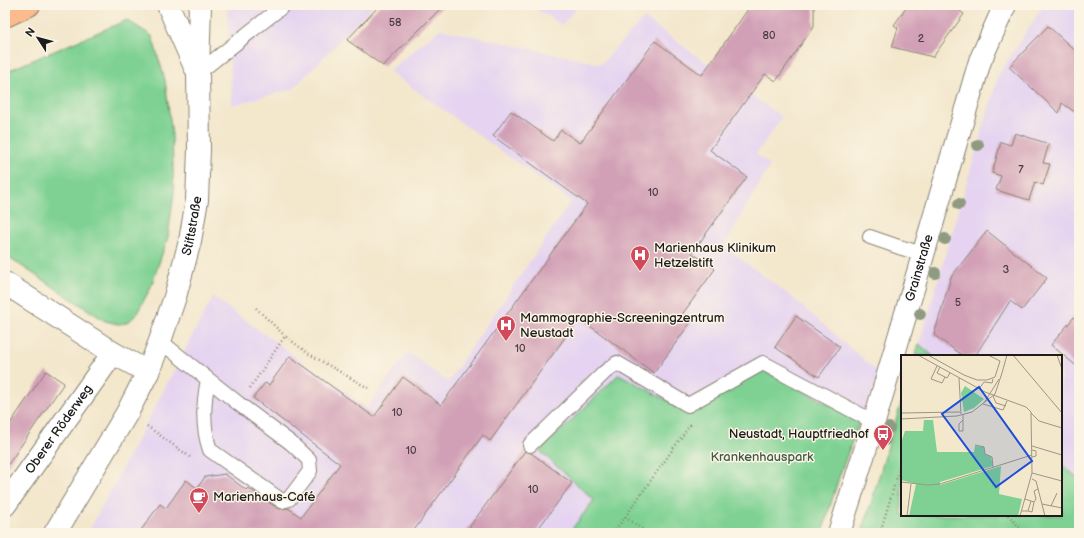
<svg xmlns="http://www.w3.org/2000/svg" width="1084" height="538" viewBox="0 0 1084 538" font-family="'Balsamiq Sans',sans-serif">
  <rect width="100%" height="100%" fill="#fcf5e5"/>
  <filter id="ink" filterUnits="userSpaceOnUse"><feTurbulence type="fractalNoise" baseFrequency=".025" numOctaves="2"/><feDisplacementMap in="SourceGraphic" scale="8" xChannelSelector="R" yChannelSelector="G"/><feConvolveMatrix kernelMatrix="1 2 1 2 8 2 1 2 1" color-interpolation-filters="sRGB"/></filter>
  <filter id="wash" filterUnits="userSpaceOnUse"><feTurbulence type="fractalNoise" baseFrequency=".012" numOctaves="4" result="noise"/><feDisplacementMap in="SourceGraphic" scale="16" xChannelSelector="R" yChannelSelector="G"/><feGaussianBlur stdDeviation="0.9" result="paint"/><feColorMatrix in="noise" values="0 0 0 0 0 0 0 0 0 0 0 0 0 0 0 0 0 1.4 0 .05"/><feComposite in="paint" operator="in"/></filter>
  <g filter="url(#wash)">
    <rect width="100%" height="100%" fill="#f3e7cc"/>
    <g fill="#e5d3f1">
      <path d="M227,5H374L293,89L232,105Z"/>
      <path d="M530,5H579L562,25Z"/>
      <path d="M1044,5H1079V479L1061,464V356H933L919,344L999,74Z"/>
      <path d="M644,18L782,117L756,154L770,165L724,246L794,299L879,373L839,477L822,533H88L213,297L367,408L408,352L448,382L571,201L389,71L440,29L601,64Z"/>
    </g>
    <g fill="#7ed193" stroke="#4d7658">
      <path d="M127,20L152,36L165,80L172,136L174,193L168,237L150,289L136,315L127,323L118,324L105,321L5,255V72Z"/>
      <path d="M919,344L933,356H915Z"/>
      <path d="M762,370L860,420L839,477L822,533H569L594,500L540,451L619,374L688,412Z"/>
      <path d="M902,400V515H1061V464L1079,479V533H862Z"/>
    </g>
    <g id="blocks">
      <g fill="#d2a0b6">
        <path d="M380,5H444L383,66L347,40Z"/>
        <path d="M751,5H814V26L776,81L765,74L710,150L747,177L692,253L715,269L681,316L690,323L654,373L579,318L490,441L483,435L412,533H139L160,504L166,508L186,480L197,488L205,477L225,474L246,490L248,488L277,508L281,509L288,508L301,517L340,464L253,398L265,383L269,385L290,356L374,417L403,377L441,405L587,204L493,136L511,111L553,141L561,130L580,143L655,41L702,75Z"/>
        <path d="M908,5H952L964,14L933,57L892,47L898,28L894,25Z"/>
        <path d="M1048,26L1079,54V115L1062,103L1059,113L1009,67Z"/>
        <path d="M1015,133L1049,144L1043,163L1050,164L1043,185L1035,182L1029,200L996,190L1001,176L992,173L1001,142L1011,145Z"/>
        <path d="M987,231L1047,278L1022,310L1010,301L975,356H963L934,335L951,277Z"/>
        <path d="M1079,311V368L1051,345Z"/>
        <path d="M796,316L840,347L819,377L775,347Z"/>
        <path d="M46,371L64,383L5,469V431Z"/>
        <path d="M525,451L531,453L572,483L535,533H465Z"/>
      </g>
    </g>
  </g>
  <g filter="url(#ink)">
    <use href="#blocks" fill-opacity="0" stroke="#888274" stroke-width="1"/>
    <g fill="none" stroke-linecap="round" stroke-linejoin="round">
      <defs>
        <g id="lane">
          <path d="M198,73L284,5"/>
          <path d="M870,237L899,247L923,254"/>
          <path d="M160,341L239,404L291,443L309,460L310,471L289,499L282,501L210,450C202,427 203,404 208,380"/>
          <path d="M530,445L605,372L617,363L688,405L763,363L874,422"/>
        </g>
        <g id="street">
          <path d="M168,5L195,67"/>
          <path d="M5,283L113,353L148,372"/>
          <path id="s1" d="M5,505L113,353"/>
          <path id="s2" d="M55,533L127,413L148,372L160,341L175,297L190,241L197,200L199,149L198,73L200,5"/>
          <path id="s3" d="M839,533L874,422L980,61L1005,5"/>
        </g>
        <path id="primary" d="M5,16L29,5"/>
      </defs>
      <use href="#lane" stroke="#888274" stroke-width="16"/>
      <use href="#street" stroke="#888274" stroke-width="24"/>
      <use href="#primary" stroke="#888274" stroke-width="24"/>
      <g stroke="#888274" stroke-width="2.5" stroke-dasharray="1 3" stroke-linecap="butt">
        <path d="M256,308L285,336"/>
        <path d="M250,388L285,336L309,354L368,388"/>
        <path d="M147,426L190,457"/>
        <path d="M1008,515L1025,533"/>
        <path d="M625,517L690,425H689"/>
        <path d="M613,533L625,517L648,533"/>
        <path d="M880,533L902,460"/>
      </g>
      <use href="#lane" stroke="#fff" stroke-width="14"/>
      <use href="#street" stroke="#fff" stroke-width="22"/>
      <use href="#primary" stroke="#fbbb8c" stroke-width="22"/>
    </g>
    <g fill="#8f9a82">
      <circle cx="978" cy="145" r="6"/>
      <circle cx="959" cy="204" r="6"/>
      <circle cx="945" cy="239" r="6"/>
      <circle cx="935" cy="273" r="6"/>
      <circle cx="920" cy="314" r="6"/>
      <circle cx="889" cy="428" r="6"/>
      <circle cx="885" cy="440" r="6"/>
    </g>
  </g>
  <defs>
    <symbol id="hospital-pin" viewBox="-11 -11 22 30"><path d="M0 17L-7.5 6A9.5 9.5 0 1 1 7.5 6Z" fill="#d1495b" stroke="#fcf5e5"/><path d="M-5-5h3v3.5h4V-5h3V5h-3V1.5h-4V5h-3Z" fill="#fff"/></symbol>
    <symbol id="bus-pin" viewBox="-11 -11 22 30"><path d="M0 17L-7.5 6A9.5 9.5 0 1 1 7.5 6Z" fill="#d1495b" stroke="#fcf5e5"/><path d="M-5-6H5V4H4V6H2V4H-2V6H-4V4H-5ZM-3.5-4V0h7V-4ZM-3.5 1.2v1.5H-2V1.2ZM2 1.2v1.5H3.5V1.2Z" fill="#fff"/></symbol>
    <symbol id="cafe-pin" viewBox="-11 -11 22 30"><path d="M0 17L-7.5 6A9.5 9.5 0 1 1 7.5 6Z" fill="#d1495b" stroke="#fcf5e5"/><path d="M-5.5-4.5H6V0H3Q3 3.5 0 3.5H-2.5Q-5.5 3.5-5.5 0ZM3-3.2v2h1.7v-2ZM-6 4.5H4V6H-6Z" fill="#fff"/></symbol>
  </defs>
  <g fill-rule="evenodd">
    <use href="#hospital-pin" x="629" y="244" width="22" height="30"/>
    <use href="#hospital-pin" x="495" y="314" width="22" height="30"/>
    <use href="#bus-pin" x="872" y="423" width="22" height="30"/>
    <use href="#cafe-pin" x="188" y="486" width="22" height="30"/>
  </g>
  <g text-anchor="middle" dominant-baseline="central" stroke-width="3" stroke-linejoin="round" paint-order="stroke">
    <g font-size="11" fill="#4a3d42">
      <text x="395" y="22">58</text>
      <text x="769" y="35">80</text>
      <text x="921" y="38">2</text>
      <text x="1021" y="169">7</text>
      <text x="653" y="192">10</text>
      <text x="1006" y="269">3</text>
      <text x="958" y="302">5</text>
      <text x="520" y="348">10</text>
      <text x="397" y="412">10</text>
      <text x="411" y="450">10</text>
      <text x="533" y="489">10</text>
    </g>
    <g font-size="13" fill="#1c1c1c" stroke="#fcf5e5">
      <text stroke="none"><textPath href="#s2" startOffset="339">Stiftstraße</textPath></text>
      <text stroke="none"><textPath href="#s3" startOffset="277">Grainstraße</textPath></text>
      <text stroke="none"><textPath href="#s1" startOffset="93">Oberer Röderweg</textPath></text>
    </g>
    <g font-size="13" fill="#1c1c1c" stroke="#fcf5e5" text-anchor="start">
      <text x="654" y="248">Marienhaus Klinikum<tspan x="654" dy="15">Hetzelstift</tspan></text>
      <text x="520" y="318">Mammographie-Screeningzentrum<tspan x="520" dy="15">Neustadt</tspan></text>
      <text x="869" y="434" text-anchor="end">Neustadt, Hauptfriedhof</text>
      <text x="213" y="497">Marienhaus-Café</text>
    </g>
    <g font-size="13" fill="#3e5b46" stroke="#fcf5e5">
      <text x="762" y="457">Krankenhauspark</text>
    </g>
  </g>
  <g transform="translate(901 355)">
    <rect width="161" height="161" fill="#f3e7cc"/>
    <path d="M64,31L83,44L73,53L63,57L60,38ZM23,65H32L36,97H73L74,91L83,92L84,99L90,102L92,111L39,127V130L100,111L98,139L121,144L117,161H8L15,129L0,125V88L4,76H22Z" fill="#7ed193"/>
    <path fill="none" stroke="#9d9686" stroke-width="1" d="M17,0L84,37L125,52L130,57L131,118L119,161M27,0L63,20L76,25H86L94,22L99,6L87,0M112,0L161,58M156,0L161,14M36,11L30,24L41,28L44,22M39,12L36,18L46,23L49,18M101,18L106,0M58,23L60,59M78,34L83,27L91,28L92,24M92,41L95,48L105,51M83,48L98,24M82,49L102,55L106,46M0,58L59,57M130,58L138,66L161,73M0,64L56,61L71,57L94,39L101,18M62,65L58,69V76H62V60M74,90L83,92L84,99L91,102L92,112M131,91L161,100M131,95L135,96V101L131,102M131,118L161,126M131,124L135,126L144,161M0,127L27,130L39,129L131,100M133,147L135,144L133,136L137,134M141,149L161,153M150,151L156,138M121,156H127L130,146L124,144M127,156L131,157L133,147L130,146M6,161L10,129"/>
    <path fill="#1d4ed8" fill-opacity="0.15" stroke="#1d4ed8" stroke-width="2" d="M78,32L131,106L95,132L41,59Z"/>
    <rect width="161" height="161" fill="none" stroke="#1c1c1c" stroke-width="2"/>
  </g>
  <rect width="1084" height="538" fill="none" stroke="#fcf5e5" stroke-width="20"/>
  <g transform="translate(38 38) rotate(306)" stroke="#fcf5e5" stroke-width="3" paint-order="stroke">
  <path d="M0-3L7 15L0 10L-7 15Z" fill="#1c1c1c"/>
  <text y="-6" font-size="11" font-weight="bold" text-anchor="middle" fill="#1c1c1c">N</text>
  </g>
</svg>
